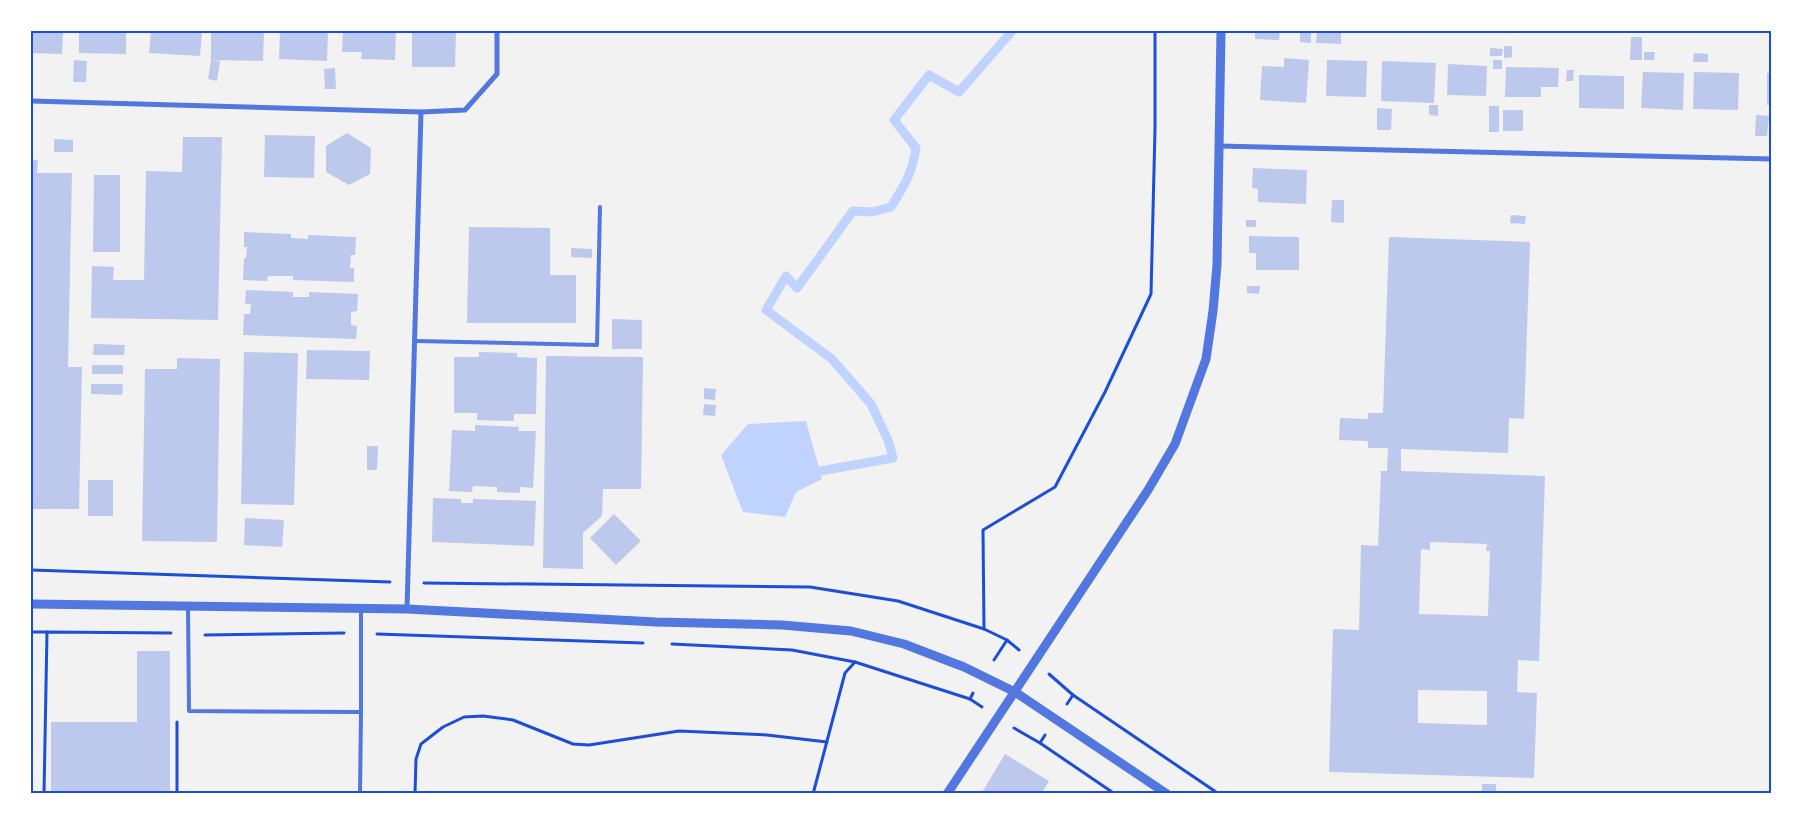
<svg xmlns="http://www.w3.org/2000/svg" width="1803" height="825" viewBox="0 0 1803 825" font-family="Ubuntu,sans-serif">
  <rect width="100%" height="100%" fill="#f2f2f2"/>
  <path fill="#bfd3fe" d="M806,421L822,479L796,492L785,517L743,512L721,455L748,424Z"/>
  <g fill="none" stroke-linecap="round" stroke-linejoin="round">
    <path stroke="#bfd3fe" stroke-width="9" d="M809,473L893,458L888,440L871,404L832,359L766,310L786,276L797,288L853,211L872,212L891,207C905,184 912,174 916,148L894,120L929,75L959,92L1012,31"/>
  </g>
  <g fill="#bdc9ec" fill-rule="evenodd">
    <path d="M31,31H63L62,54L31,53Z"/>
    <path d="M79,31H126V54L79,53Z"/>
    <path d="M151,31H202L200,56L149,53Z"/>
    <path d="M211,31H264L263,61L211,60Z"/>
    <path d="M280,31H328L327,61L279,59Z"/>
    <path d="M343,31H396L395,60L361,59L362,52H342Z"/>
    <path d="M412,31H456L455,67H412Z"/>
    <path d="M1255,31H1280L1279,40L1255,39Z"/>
    <path d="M1300,31H1311V43L1300,42Z"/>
    <path d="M1317,31H1341V44L1316,43Z"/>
    <path d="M1631,37H1642V60H1630Z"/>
    <path d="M1504,46H1512V57L1504,58Z"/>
    <path d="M1490,48L1503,49L1502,56H1490Z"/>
    <path d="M1644,52H1655L1654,60H1644Z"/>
    <path d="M1694,53L1708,54V62H1693Z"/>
    <path d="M1284,58L1309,60L1306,103L1260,100L1262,66L1284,67Z"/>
    <path d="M74,60L87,61L86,82H73Z"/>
    <path d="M211,60L220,61L217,81L208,79Z"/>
    <path d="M1327,60L1367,61L1366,97L1326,96Z"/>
    <rect x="1493" y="60" width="9" height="9"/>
    <path d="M1382,61L1436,63L1434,103L1381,101Z"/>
    <path d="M1448,64L1487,66L1486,96L1447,95Z"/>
    <path d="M1506,67L1559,68L1558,87H1541V97H1505Z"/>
    <path d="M335,68L336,89H325L324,69Z"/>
    <path d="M1567,70H1574L1573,81H1566Z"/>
    <path d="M1643,72L1684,73L1683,110L1641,108Z"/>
    <path d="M1694,72L1739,73L1738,110L1693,109Z"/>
    <rect x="1767" y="73" width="5" height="32"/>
    <path d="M1579,75L1624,76V109L1579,108Z"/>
    <path d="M1429,105H1438V116L1429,115Z"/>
    <rect x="1489" y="106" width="10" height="26"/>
    <path d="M1377,108L1392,109L1391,130H1377Z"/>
    <rect x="1503" y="110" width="20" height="21"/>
    <path d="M1756,115L1769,116L1767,136H1755Z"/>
    <path d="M347,133L371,148L370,174L349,185L326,172V146Z"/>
    <path d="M265,135L315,136L314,178L264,177Z"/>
    <path d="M183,137H222L218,320L91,318L92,266L114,267L113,280H144L146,171L182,172Z"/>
    <path d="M54,139L73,140V152H54Z"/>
    <path d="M31,160H38L37,173H72L68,367H82L79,509H31Z"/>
    <path d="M1253,168L1307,170L1306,204L1258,202V189L1252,188Z"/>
    <path d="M94,175H120V252H93Z"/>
    <path d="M1332,200H1344V223L1331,222Z"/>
    <path d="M1511,215L1526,216L1525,224L1510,223Z"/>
    <rect x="1246" y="220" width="10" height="7"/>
    <path d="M469,227L550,228V275H576V323H467Z"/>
    <path d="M244,232L291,234V238L308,239V235L356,237L355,255H351L350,268H354V282L293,280V276H268L267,281L243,280L244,258H246L247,247H244Z"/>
    <path d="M1249,236L1299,237V270H1256V253H1249Z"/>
    <path d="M1389,237L1530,242L1524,419L1509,418L1508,453L1401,449V471L1545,476L1539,661L1518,660L1517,692L1537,693L1534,778L1329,772L1333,629L1359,630L1361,545L1378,546L1381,471H1387L1388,448H1368V441L1339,440L1340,418L1368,419V413H1383ZM1430,542L1487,544L1486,551H1490L1488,616L1419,614L1421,549L1430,550ZM1418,690L1487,691V725L1418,723Z"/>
    <path d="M571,248L592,249V258L571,257Z"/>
    <path d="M1247,286H1260L1259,294L1247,293Z"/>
    <path d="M246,290L293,292V297H309V292L358,294L357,311L351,312V325L357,326L356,339L243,335L244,314H250L251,304H245Z"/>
    <path d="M612,319L642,320V349H612Z"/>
    <path d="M94,344L125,345L124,355H93Z"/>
    <path d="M307,350L370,351L369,380L306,379Z"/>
    <path d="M244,352L298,353L294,505L241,504Z"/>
    <path d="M479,352L517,353V357L537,358L536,414H514V421L477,420V413H454V357H479Z"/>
    <path d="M546,356L643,357L641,489H603L602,516L583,533V569L543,568Z"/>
    <path d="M177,358L220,359L217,542L142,541L145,369H177Z"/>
    <rect x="92" y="365" width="31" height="9"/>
    <path d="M91,384H123L122,395L91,394Z"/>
    <path d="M704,388L716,389L715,400L704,399Z"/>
    <path d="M704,404L716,405L715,416L703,415Z"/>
    <path d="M475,425L519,427L518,431H536L533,488L520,487V493L497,492V487L473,486L472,492L449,491L452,430L475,431Z"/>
    <path d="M367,446H378L377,470H367Z"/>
    <rect x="88" y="480" width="25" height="36"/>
    <path d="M433,498L461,499V503H473V499L536,501L534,546L432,542Z"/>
    <path d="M614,514L641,541L616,565L590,538Z"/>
    <path d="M245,518L284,520L282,547L244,545Z"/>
    <path d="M137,651H170V794H51V722H137Z"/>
    <path d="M1005,754L1049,781L1041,794H981Z"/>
    <rect x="1482" y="784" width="14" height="10"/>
  </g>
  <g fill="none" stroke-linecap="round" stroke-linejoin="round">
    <g stroke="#1d4ed8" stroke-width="3">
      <path d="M31,570L390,582"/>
      <path d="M424,583L810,587L898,601L984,629"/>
      <path d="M31,632H47"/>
      <path d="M377,634L643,643"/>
      <path d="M205,635L344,633"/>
      <path d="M1007,640L1019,650"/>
      <path d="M672,644L792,650L855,662"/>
      <path d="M994,660L1007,640L984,629L983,530L1055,487L1105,392L1151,294L1155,129V31"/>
      <path d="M1049,674L1073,695"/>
      <path d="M970,699L982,707"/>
      <path d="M1067,704L1073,695L1219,794"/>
      <path d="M177,722V794"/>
      <path d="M1014,728L1040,743"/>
      <path d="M1045,735L1040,743L1115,794"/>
      <path d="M44,794L47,632L171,633"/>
      <path d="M415,794L416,759L421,744L443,727L464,717L483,716L513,720L573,744L589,745L679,731L767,735L827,742"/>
      <path d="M813,794L845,673L855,662L970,699L973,693"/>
    </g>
    <g stroke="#5277de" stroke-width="4">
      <path d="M415,341L597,345L600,207"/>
      <path d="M188,606L189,711L361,712V609"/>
      <path d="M360,794L361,712"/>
    </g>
    <g stroke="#5277de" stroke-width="5">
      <path d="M31,101L421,112L465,110L497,74V31"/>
      <path d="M1219,146L1772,159"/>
      <path d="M407,609L421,112"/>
    </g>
    <g stroke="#5277de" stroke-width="9">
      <path d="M31,604L407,609L656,622L782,625L851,631L904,644L964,667L1015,692L1167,794"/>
      <path d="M947,794L1148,490L1175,444L1206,359L1213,311L1217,265L1221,31"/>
    </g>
  </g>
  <rect width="1803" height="825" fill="none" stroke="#ffffff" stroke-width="65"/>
  <rect x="32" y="32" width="1738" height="760" fill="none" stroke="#1d4ed8" stroke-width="2"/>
</svg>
